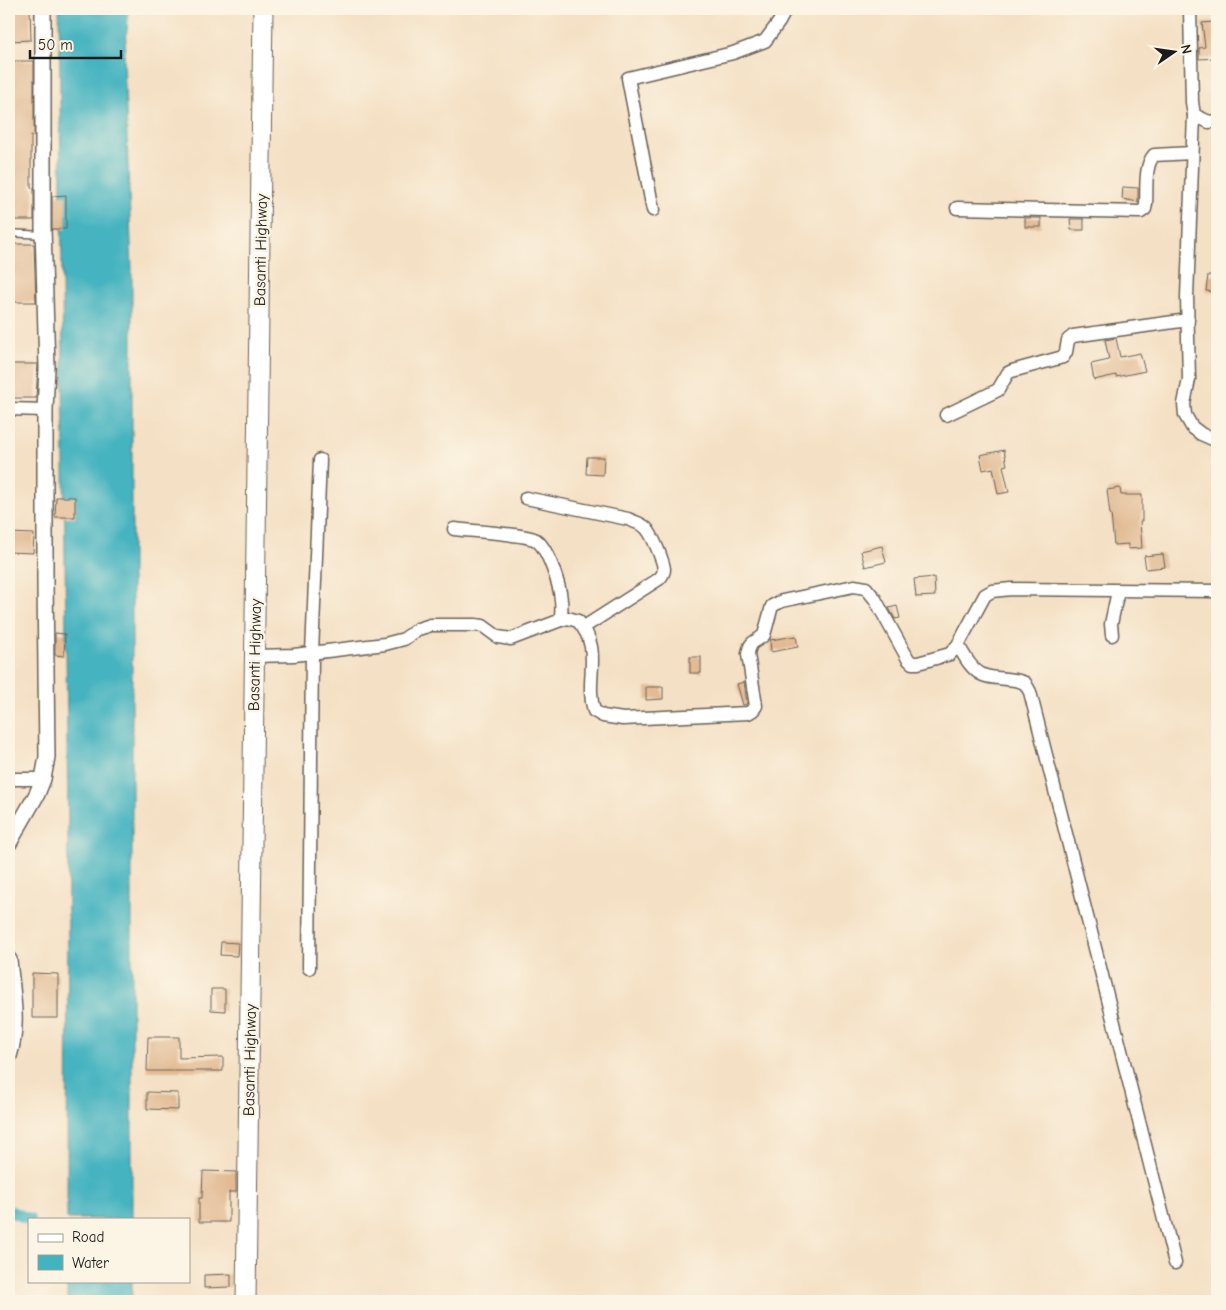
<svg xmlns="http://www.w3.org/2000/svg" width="1226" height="1310" viewBox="0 0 1226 1310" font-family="'Comic Neue',sans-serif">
  <rect width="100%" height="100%" fill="#fcf5e5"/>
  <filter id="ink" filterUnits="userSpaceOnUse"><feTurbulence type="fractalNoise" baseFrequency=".02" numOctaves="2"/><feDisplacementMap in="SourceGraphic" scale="10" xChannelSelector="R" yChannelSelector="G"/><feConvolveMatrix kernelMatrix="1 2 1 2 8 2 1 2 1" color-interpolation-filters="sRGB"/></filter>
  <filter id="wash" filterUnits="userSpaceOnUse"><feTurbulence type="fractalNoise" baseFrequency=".0096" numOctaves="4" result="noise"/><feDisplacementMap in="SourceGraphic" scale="20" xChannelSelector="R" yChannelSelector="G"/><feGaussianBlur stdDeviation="1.12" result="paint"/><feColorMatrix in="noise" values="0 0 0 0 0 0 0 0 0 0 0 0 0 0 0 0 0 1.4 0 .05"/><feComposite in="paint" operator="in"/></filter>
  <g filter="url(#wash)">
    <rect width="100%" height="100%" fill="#f4e0c4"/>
    <g fill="#44b3c0" stroke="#30686e">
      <path d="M59,9H129L124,58L132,270V1219H67L68,831Z"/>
      <rect x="67" y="1281" width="65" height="20"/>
    </g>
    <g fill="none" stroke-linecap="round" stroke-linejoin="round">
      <path stroke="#44b3c0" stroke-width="12" d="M9,1211L29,1219"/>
    </g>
    <g id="blocks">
      <g fill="#e2bb94">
        <path d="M9,9H30L31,40L9,41Z"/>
        <path d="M1213,22L1216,58L1199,59V48L1205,47L1202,23Z"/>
        <path d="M9,61H34V136H31V187L34,188V220H10Z"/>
        <path d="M1123,187L1138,188V202L1122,199Z"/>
        <path d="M66,195V229H52V196Z"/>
        <rect x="1025" y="218" width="16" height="9"/>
        <path d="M1070,219H1084V230H1071Z"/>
        <path d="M12,244H34L36,302H9V250H12Z"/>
        <path d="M1208,275H1217V292L1206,291Z"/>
        <path d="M1116,338L1120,357L1140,353L1145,371L1116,377V375L1094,380L1091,364L1109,360L1105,340Z"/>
        <path d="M10,364H38L36,398H9Z"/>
        <path d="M1004,450L1007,465L1003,466L1009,492L998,494L993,468L983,470L980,455Z"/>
        <path d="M587,457H604L603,475L586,474Z"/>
        <path d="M1120,488L1121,495H1142V521H1140L1142,548L1128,549V544L1114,545L1111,514H1110L1107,490Z"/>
        <path d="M56,497H75V517H55Z"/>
        <path d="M9,533L34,534L33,553L9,552Z"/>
        <path d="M882,546L886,562L865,567L861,551Z"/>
        <path d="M1163,554L1165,567L1146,569L1144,556Z"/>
        <path d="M934,577L935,596L916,597L914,579Z"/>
        <path d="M897,606L900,618L895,619L889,608Z"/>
        <path d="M55,633L65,634L64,656L55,655Z"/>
        <path d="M796,636L798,647L771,652L770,640Z"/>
        <rect x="690" y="657" width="11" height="16"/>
        <path d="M744,682L747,704L743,705L737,684Z"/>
        <path d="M646,687H663V699L646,700Z"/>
        <path d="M221,942L238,943L237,956L220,955Z"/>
        <path d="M32,973L58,974V1018H32Z"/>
        <path d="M211,989H225V1011L211,1010Z"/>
        <path d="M148,1037H179V1058L223,1057V1071H147Z"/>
        <path d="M147,1092L178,1093V1110L147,1109Z"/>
        <path d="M203,1171L236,1172V1192H229V1222H199V1198H202Z"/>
        <path d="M231,1274V1287L204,1288V1275Z"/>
      </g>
    </g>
  </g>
  <g filter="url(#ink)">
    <use href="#blocks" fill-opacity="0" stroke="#686157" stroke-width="1"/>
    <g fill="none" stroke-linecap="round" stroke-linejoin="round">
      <defs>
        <path id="service" d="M9,233L43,235"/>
        <g id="minor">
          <path d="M1190,9L1192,102L1194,115L1209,122L1217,121"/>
          <path d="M1194,115L1187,297L1189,379L1184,404L1185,415L1192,427L1201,434L1217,441"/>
          <path d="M957,208L1141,212L1145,209L1146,204C1147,190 1144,166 1154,155L1192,153"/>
          <path d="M653,210L628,78L733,53L765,41L779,22L786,9"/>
          <path d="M9,409L45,410"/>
          <path d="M946,415L998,390L1008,373L1012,371L1063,357L1066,352L1068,340L1073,336L1188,320"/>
          <path d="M526,498L628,519C634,522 641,523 646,528C652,534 663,560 664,569C664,573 662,576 659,579L584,627"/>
          <path d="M454,529C469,531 526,534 536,540C548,548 560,586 561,600C562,607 561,614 561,620"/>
          <path d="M1112,635L1111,624L1118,591"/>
          <path d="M958,645C964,655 971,670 983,675C995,680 1011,677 1025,683L1030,692L1175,1263"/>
          <path d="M255,656L294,655L385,644L404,639L418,629L431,625H475L483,626L498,637L511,639L561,620L568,618L578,621C604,650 584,678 594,711L603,716L623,719L748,713L753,710L756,706L748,654C750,640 755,643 764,635L772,606L782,601L854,586L866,588L875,599L908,659L912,663H918L950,654L958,645L985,595L992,591L1011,589L1217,591"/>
          <path d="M9,779H43"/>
          <path d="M309,968L312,653L320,460"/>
        </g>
        <g id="tertiary">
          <path d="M9,843L37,794L43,779L47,757L45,581V410L47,368L43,227V9"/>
          <path d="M9,960C12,992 19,1025 9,1056"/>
        </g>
        <path id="primary" d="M246,1301L263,9"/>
      </defs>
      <use href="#service" stroke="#686157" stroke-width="9"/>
      <use href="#minor" stroke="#686157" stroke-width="15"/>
      <use href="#tertiary" stroke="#686157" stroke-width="18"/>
      <use href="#primary" stroke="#686157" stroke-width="21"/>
      <use href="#service" stroke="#fff" stroke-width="6"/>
      <use href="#minor" stroke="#fff" stroke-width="12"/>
      <use href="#tertiary" stroke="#fff" stroke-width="15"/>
      <use href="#primary" stroke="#fff" stroke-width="19"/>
    </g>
  </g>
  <g text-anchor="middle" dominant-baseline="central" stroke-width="5" stroke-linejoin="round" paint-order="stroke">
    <g font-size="16" fill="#1c1c1c" stroke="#fcf5e5">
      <text transform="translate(261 250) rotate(-89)">Basanti Highway</text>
      <text transform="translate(255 655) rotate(-89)">Basanti Highway</text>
      <text transform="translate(250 1060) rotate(-89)">Basanti Highway</text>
    </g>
  </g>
  <rect width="1226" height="1310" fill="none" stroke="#fcf5e5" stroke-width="30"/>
  <rect x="28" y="1218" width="162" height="65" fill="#fcf5e5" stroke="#a29e95"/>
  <rect x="38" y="1234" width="25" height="8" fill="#ffffff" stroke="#a29e95"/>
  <text x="72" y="1242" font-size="15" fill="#1c1c1c">Road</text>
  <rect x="38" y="1255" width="25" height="15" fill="#44b3c0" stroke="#a29e95"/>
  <text x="72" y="1268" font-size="15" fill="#1c1c1c">Water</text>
  <g transform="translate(1174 52) rotate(77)" stroke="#fcf5e5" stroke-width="4" paint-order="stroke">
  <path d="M0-4L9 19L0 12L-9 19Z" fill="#1c1c1c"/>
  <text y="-8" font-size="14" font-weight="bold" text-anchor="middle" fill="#1c1c1c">N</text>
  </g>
  <path d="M30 50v8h91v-8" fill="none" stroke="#1c1c1c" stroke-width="2.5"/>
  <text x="38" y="50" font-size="15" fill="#1c1c1c" stroke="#fcf5e5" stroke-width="4" paint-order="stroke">50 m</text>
</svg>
